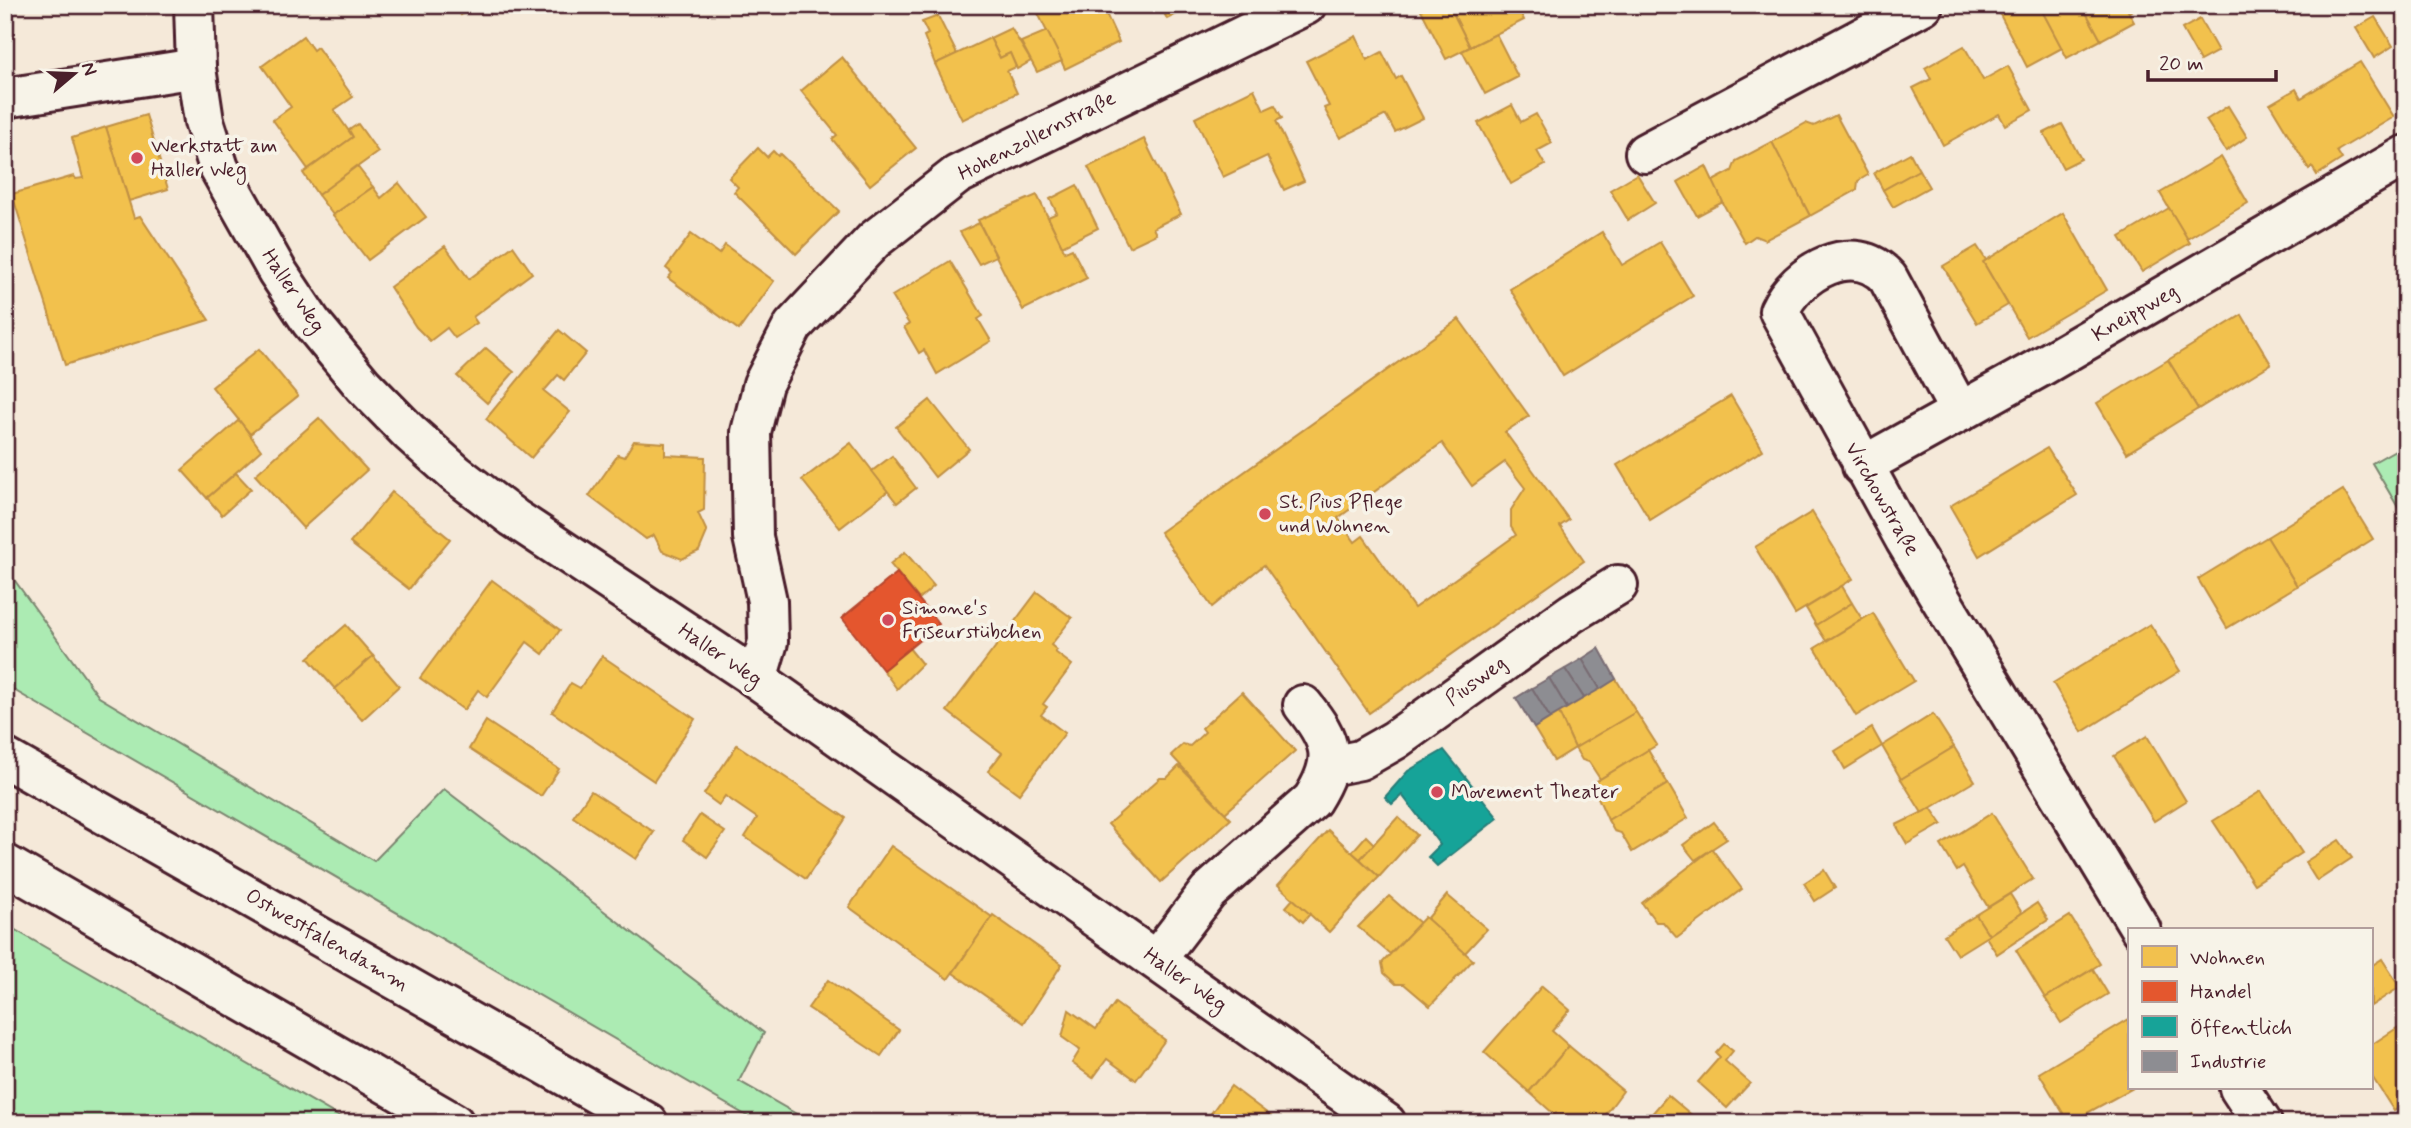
<svg xmlns="http://www.w3.org/2000/svg" width="2411" height="1128" viewBox="0 0 2411 1128" font-family="Mynerve,sans-serif">
  <rect width="100%" height="100%" fill="#f5e9d9"/>
  <filter id="ink" filterUnits="userSpaceOnUse"><feTurbulence type="fractalNoise" baseFrequency=".0143" numOctaves="2"/><feDisplacementMap in="SourceGraphic" scale="14" xChannelSelector="R" yChannelSelector="G"/><feConvolveMatrix kernelMatrix="1 2 1 2 8 2 1 2 1" color-interpolation-filters="sRGB"/></filter>
  <g filter="url(#ink)">
    <g fill="#acebb3" stroke="#7b856f" stroke-width="2">
      <path d="M2406,444V521L2372,463Z"/>
      <path d="M5,567L99,697L374,861L444,789L764,1033L739,1081L812,1123H759L5,685Z"/>
      <path d="M5,924L350,1123H5Z"/>
    </g>
    <g fill="#f2c14e" stroke="#c09044" stroke-width="2" fill-rule="evenodd">
      <path d="M454,5H475L461,15Z"/>
      <path d="M1034,5H1102L1119,42L1065,69Z"/>
      <path d="M1160,5H1195L1167,19Z"/>
      <path d="M1449,5H1517L1524,20L1470,47Z"/>
      <path d="M1449,5L1470,47L1446,59L1419,6Z"/>
      <path d="M1995,5H2039L2062,48L2027,67Z"/>
      <path d="M2039,5H2082L2101,40L2067,58Z"/>
      <path d="M2082,5H2125L2134,22L2101,40Z"/>
      <path d="M2125,5H2142L2129,12Z"/>
      <path d="M938,16L957,54L935,64L924,36L928,34L922,22Z"/>
      <path d="M2375,17L2393,46L2374,58L2356,28Z"/>
      <path d="M2200,19L2218,51L2200,61L2182,29Z"/>
      <path d="M1011,28L1031,61L1017,69L1010,53L1000,58L990,38Z"/>
      <path d="M1047,31L1062,61L1037,72L1021,42Z"/>
      <path d="M1496,34L1518,77L1485,94L1462,51Z"/>
      <path d="M303,36L313,50L317,47L353,97L334,110L353,137L308,169L273,120L291,107L262,66Z"/>
      <path d="M1356,36L1367,60L1382,52L1396,79L1401,76L1423,118L1395,132L1386,115L1340,138L1324,108L1329,106L1306,61Z"/>
      <path d="M990,38L1000,58L1010,53L1016,67L1007,71L1017,93L962,120L935,64Z"/>
      <path d="M1964,46L1983,80L2008,66L2032,110L2005,125L1999,114L1943,145L1913,88L1931,79L1925,68Z"/>
      <path d="M842,57L916,148L870,185L832,139L837,135L801,91Z"/>
      <path d="M2360,62L2394,117L2337,151L2342,159L2317,175L2312,167L2309,169L2270,104L2296,89L2301,98Z"/>
      <path d="M1254,89L1264,110L1275,105L1282,118L1276,121L1304,181L1284,190L1267,156L1223,177L1195,118Z"/>
      <path d="M1512,105L1521,122L1536,114L1552,143L1537,151L1545,165L1511,184L1478,123Z"/>
      <path d="M2228,106L2247,137L2226,151L2206,120Z"/>
      <path d="M146,115L168,189L129,201L106,127Z"/>
      <path d="M1836,115L1868,175L1858,181L1857,190L1810,216L1772,142L1806,123L1814,126Z"/>
      <path d="M358,124L378,152L318,195L303,173L353,137L349,130Z"/>
      <path d="M2062,124L2081,159L2063,168L2044,133Z"/>
      <path d="M106,127L134,218L140,216L209,320L65,365L12,194L74,176L76,179L83,178L72,138Z"/>
      <path d="M1144,139L1181,214L1153,228L1156,234L1129,247L1088,167Z"/>
      <path d="M1772,142L1810,216L1765,240L1755,236L1745,243L1711,182L1732,171L1736,161Z"/>
      <path d="M758,148L767,157L773,151L778,156L780,154L839,211L796,254L734,192L738,187L729,178Z"/>
      <path d="M1910,153L1919,170L1883,190L1874,173Z"/>
      <path d="M2221,157L2248,203L2187,239L2160,193Z"/>
      <path d="M357,166L373,187L333,215L318,195Z"/>
      <path d="M1706,166L1723,202L1697,216L1678,182Z"/>
      <path d="M1919,170L1929,187L1893,207L1883,190Z"/>
      <path d="M1637,174L1655,203L1628,220L1610,190Z"/>
      <path d="M399,183L426,217L368,260L333,215L373,187L381,198Z"/>
      <path d="M1077,185L1098,228L1062,246L1048,217L1057,213L1050,199Z"/>
      <path d="M1037,195L1065,252L1072,249L1087,278L1023,310L978,220Z"/>
      <path d="M2169,208L2190,243L2142,272L2120,237Z"/>
      <path d="M2063,213L2107,290L2027,337L1983,262Z"/>
      <path d="M979,223L996,256L979,264L960,232Z"/>
      <path d="M1602,232L1622,265L1660,242L1693,296L1563,376L1510,289Z"/>
      <path d="M691,234L719,254L725,245L774,281L739,330L668,278L672,273L666,268Z"/>
      <path d="M445,246L469,279L513,246L532,273L473,317L477,323L455,338L447,328L430,341L416,327L390,287Z"/>
      <path d="M1977,246L1986,260L1983,262L2008,305L1977,323L1943,266Z"/>
      <path d="M950,261L983,316L978,319L991,341L937,374L924,350L919,353L904,327L909,324L892,296Z"/>
      <path d="M2242,315L2271,364L2198,409L2168,360Z"/>
      <path d="M1459,319L1529,416L1505,432L1569,520L1560,526L1584,561L1369,713L1264,565L1212,607L1160,532ZM1442,443L1472,486L1505,462L1525,488L1511,510V527L1516,535L1414,608L1363,536L1355,542L1338,518Z"/>
      <path d="M559,330L586,353L564,380L558,375L544,391L570,412L531,458L486,419Z"/>
      <path d="M486,348L514,372L487,403L457,376Z"/>
      <path d="M259,349L298,396L250,434L212,387Z"/>
      <path d="M2168,360L2198,409L2127,453L2097,403Z"/>
      <path d="M1731,396L1763,450L1650,520L1617,465Z"/>
      <path d="M930,400L969,449L935,477L896,427Z"/>
      <path d="M319,418L367,470L303,528L255,475Z"/>
      <path d="M239,420L261,450L207,498L182,470Z"/>
      <path d="M634,441L665,443V455L705,457L704,510L698,513L707,532L699,551L682,559L662,551L654,535L646,539L589,496L618,455L624,457Z"/>
      <path d="M851,443L888,491L840,528L802,480Z"/>
      <path d="M2047,448L2077,495L1979,556L1950,506Z"/>
      <path d="M892,456L916,488L897,503L872,471Z"/>
      <path d="M236,473L251,489L222,515L207,498Z"/>
      <path d="M2343,490L2373,539L2297,586L2267,537Z"/>
      <path d="M392,492L450,539L409,589L350,543Z"/>
      <path d="M1812,512L1853,579L1795,614L1755,547Z"/>
      <path d="M2267,537L2297,586L2227,628L2198,579Z"/>
      <path d="M905,552L934,586L919,599L890,564Z"/>
      <path d="M492,580L560,630L543,654L527,642L487,697L478,690L464,710L420,678Z"/>
      <path d="M1842,586L1852,603L1816,625L1806,608Z"/>
      <path d="M1037,592L1072,618L1051,645L1057,650L1055,652L1072,665L1043,704L1047,707L1041,715L1065,733L1019,794L988,771L1002,753L947,711Z"/>
      <path d="M1852,603L1862,619L1826,641L1816,625Z"/>
      <path d="M1873,613L1914,681L1856,716L1815,648Z"/>
      <path d="M2150,624L2180,671L2082,732L2053,683Z"/>
      <path d="M346,625L373,656L335,689L308,658Z"/>
      <path d="M909,648L922,664L897,689L883,670Z"/>
      <path d="M373,656L399,686L362,720L335,689Z"/>
      <path d="M602,656L695,719L654,781L552,712L571,683L580,688Z"/>
      <path d="M1616,679L1636,712L1575,748L1559,713Z"/>
      <path d="M1242,692L1295,751L1225,813L1171,755L1183,744L1190,746L1205,732L1202,728Z"/>
      <path d="M1636,712L1657,745L1600,779L1589,762L1582,760L1575,748Z"/>
      <path d="M1559,713L1575,748L1554,761L1534,728Z"/>
      <path d="M1933,714L1954,747L1901,779L1882,746Z"/>
      <path d="M486,721L559,769L541,796L469,749Z"/>
      <path d="M1872,728L1882,746L1845,769L1835,751Z"/>
      <path d="M2147,736L2186,801L2154,821L2114,756Z"/>
      <path d="M737,745L846,818L806,879L745,837L757,818L725,796L719,805L704,794Z"/>
      <path d="M1954,747L1975,781L1922,813L1901,779Z"/>
      <path d="M1648,750L1668,784L1608,820L1592,784Z"/>
      <path d="M1179,766L1231,819L1161,882L1108,824L1160,778H1167Z"/>
      <path d="M1668,784L1688,818L1632,852L1621,833L1614,831L1608,820Z"/>
      <path d="M591,791L654,832L636,859L573,817Z"/>
      <path d="M2261,791L2302,853L2254,884L2213,821Z"/>
      <path d="M1931,808L1942,824L1907,844L1896,825Z"/>
      <path d="M1992,813L2033,879L1988,907L1963,867L1957,871L1941,845Z"/>
      <path d="M700,815L725,832L707,857L683,840Z"/>
      <path d="M1398,817L1417,835L1379,877L1360,859Z"/>
      <path d="M1714,822L1727,839L1695,860L1683,845Z"/>
      <path d="M1328,830L1379,877L1329,932L1278,885Z"/>
      <path d="M1366,836L1374,844L1360,859L1352,852Z"/>
      <path d="M2339,840L2352,858L2317,881L2305,862Z"/>
      <path d="M891,846L992,917L948,979L849,907Z"/>
      <path d="M1712,849L1742,889L1677,938L1663,922H1656L1642,903Z"/>
      <path d="M1824,870L1835,888L1815,901L1804,883Z"/>
      <path d="M2010,894L2022,913L1989,935L1976,915Z"/>
      <path d="M1447,895L1487,929L1465,953L1427,919Z"/>
      <path d="M1389,896L1420,923L1390,954L1358,927Z"/>
      <path d="M1293,899L1310,914L1303,922L1286,907Z"/>
      <path d="M2037,903L2048,920L1997,954L1986,937Z"/>
      <path d="M993,915L1062,964L1024,1023L953,973Z"/>
      <path d="M1976,915L1989,935L1957,955L1944,935Z"/>
      <path d="M2070,916L2100,964L2045,998L2016,950Z"/>
      <path d="M1425,917L1473,960L1430,1006L1404,984H1396L1384,973L1382,963Z"/>
      <path d="M2382,959L2400,987L2371,1006V966Z"/>
      <path d="M2093,969L2108,994L2061,1023L2045,998Z"/>
      <path d="M828,980L899,1030L881,1056L808,1008Z"/>
      <path d="M1542,986L1570,1010L1552,1031L1569,1046L1529,1092L1484,1052Z"/>
      <path d="M1115,1003L1165,1040L1136,1080L1107,1059L1093,1078L1072,1063L1080,1050L1062,1037L1069,1010L1096,1029Z"/>
      <path d="M2129,1019V1088H2133L2069,1123L2039,1073Z"/>
      <path d="M2400,1026L2406,1034V1103L2394,1111L2371,1075V1045Z"/>
      <path d="M1724,1044L1733,1051L1725,1061L1750,1083L1727,1108L1698,1082L1720,1057L1716,1053Z"/>
      <path d="M1569,1046L1623,1091L1600,1122L1564,1123L1529,1092Z"/>
      <path d="M1231,1086L1280,1123H1204Z"/>
      <path d="M1668,1095L1701,1123H1644Z"/>
      <path d="M2193,1113L2199,1123H2177Z"/>
    </g>
    <path fill="#e4572e" stroke="#b6462d" stroke-width="2" d="M897,573L939,624L883,670L842,618Z"/>
    <path fill="#17a398" stroke="#267b77" stroke-width="2" d="M1444,750L1498,818L1437,866L1428,857L1440,845L1402,795L1392,804L1385,797L1408,771Z"/>
    <g fill="#8d8d92" stroke="#796c73" stroke-width="2">
      <path d="M1599,648L1616,679L1600,689L1582,659Z"/>
      <path d="M1582,659L1600,689L1584,698L1565,669Z"/>
      <path d="M1565,669L1584,698L1567,708L1549,678Z"/>
      <path d="M1549,678L1567,708L1550,718L1532,688Z"/>
      <path d="M1532,688L1550,718L1534,728L1516,698Z"/>
    </g>
    <g fill="none" stroke-linecap="round" stroke-linejoin="round">
      <defs>
        <g id="minor">
          <path d="M194,5L196,68L204,121L219,168L277,271L311,322L363,385L410,433L456,474L514,518L757,679L1386,1123"/>
          <path d="M5,98L196,68"/>
          <path d="M1645,153L1923,5"/>
          <path d="M1960,412L1888,278C1854,239 1797,272 1779,311L1905,540L2141,930"/>
          <path d="M1862,466L2039,368L2406,155"/>
          <path d="M757,679L768,642L767,601L753,537L751,432L763,384L793,326L874,240L957,175L1306,5"/>
          <path d="M1330,766L1360,760L1395,740L1572,613L1618,585"/>
          <path d="M1156,960L1208,892L1312,800C1338,759 1332,741 1303,705"/>
          <path d="M2239,1088L2262,1123"/>
        </g>
        <g id="highway">
          <path d="M5,758L648,1123"/>
          <path d="M5,864L454,1123"/>
        </g>
      </defs>
      <use href="#minor" stroke="#4a1f2b" stroke-width="44"/>
      <use href="#highway" stroke="#4a1f2b" stroke-width="44"/>
      <use href="#minor" stroke="#f7f3e8" stroke-width="38"/>
      <use href="#highway" stroke="#f7f3e8" stroke-width="38"/>
    </g>
  </g>
  <g fill="#d1495b" stroke="#f7f3e8" stroke-width="2.5">
    <circle cx="137" cy="158" r="7"/>
    <circle cx="1265" cy="514" r="7"/>
    <circle cx="888" cy="620" r="7"/>
    <circle cx="1437" cy="792" r="7"/>
  </g>
  <g text-anchor="middle" dominant-baseline="central" stroke-width="7" stroke-linejoin="round" paint-order="stroke">
    <g font-size="21" fill="#4a1f2b" stroke="#f7f3e8">
      <text transform="translate(1037 136) rotate(-27)">Hohenzollernstraße</text>
      <text transform="translate(293 291) rotate(56)">Haller Weg</text>
      <text transform="translate(2135 313) rotate(-30)">Kneippweg</text>
      <text transform="translate(1882 499) rotate(60)">Virchowstraße</text>
      <text transform="translate(720 655) rotate(34)">Haller Weg</text>
      <text transform="translate(1476 681) rotate(-36)">Piusweg</text>
      <text transform="translate(327 940) rotate(30)">Ostwestfalendamm</text>
      <text transform="translate(1185 980) rotate(35)">Haller Weg</text>
    </g>
    <g font-size="21" fill="#4a1f2b" stroke="#f7f3e8" text-anchor="start">
      <text x="151" y="146">Werkstatt am<tspan x="151" dy="24">Haller Weg</tspan></text>
      <text x="1279" y="502">St. Pius Pflege<tspan x="1279" dy="24">und Wohnen</tspan></text>
      <text x="902" y="608">Simone's<tspan x="902" dy="24">Friseurstübchen</tspan></text>
      <text x="1451" y="792">Movement Theater</text>
    </g>
  </g>
  <rect width="2411" height="1128" fill="none" stroke="#f7f3e8" stroke-width="28"/>
  <rect x="14" y="14" width="2383" height="1100" fill="none" stroke="#4a1f2b" stroke-width="2.5" filter="url(#ink)"/>
  <rect x="2128" y="928" width="245" height="161" fill="#f7f3e8" stroke="#b29e9c" stroke-width="2"/>
  <rect x="2142" y="946" width="35" height="21" fill="#f2c14e" stroke="#b29e9c" stroke-width="2"/>
  <text x="2190" y="964" font-size="21" fill="#4a1f2b">Wohnen</text>
  <rect x="2142" y="981" width="35" height="21" fill="#e4572e" stroke="#b29e9c" stroke-width="2"/>
  <text x="2190" y="998" font-size="21" fill="#4a1f2b">Handel</text>
  <rect x="2142" y="1016" width="35" height="21" fill="#17a398" stroke="#b29e9c" stroke-width="2"/>
  <text x="2190" y="1034" font-size="21" fill="#4a1f2b">Öffentlich</text>
  <rect x="2142" y="1051" width="35" height="21" fill="#8d8d92" stroke="#b29e9c" stroke-width="2"/>
  <text x="2190" y="1068" font-size="21" fill="#4a1f2b">Industrie</text>
  <g transform="translate(74 74) rotate(71)" stroke="#f7f3e8" stroke-width="5" paint-order="stroke">
  <path d="M0-5L12 26L0 18L-12 26Z" fill="#4a1f2b"/>
  <text y="-10" font-size="19" font-weight="bold" text-anchor="middle" fill="#4a1f2b">N</text>
  </g>
  <path d="M2148 70v10h128v-10" fill="none" stroke="#4a1f2b" stroke-width="3.5"/>
  <text x="2159" y="70" font-size="21" fill="#4a1f2b" stroke="#f7f3e8" stroke-width="5" paint-order="stroke">20 m</text>
</svg>
